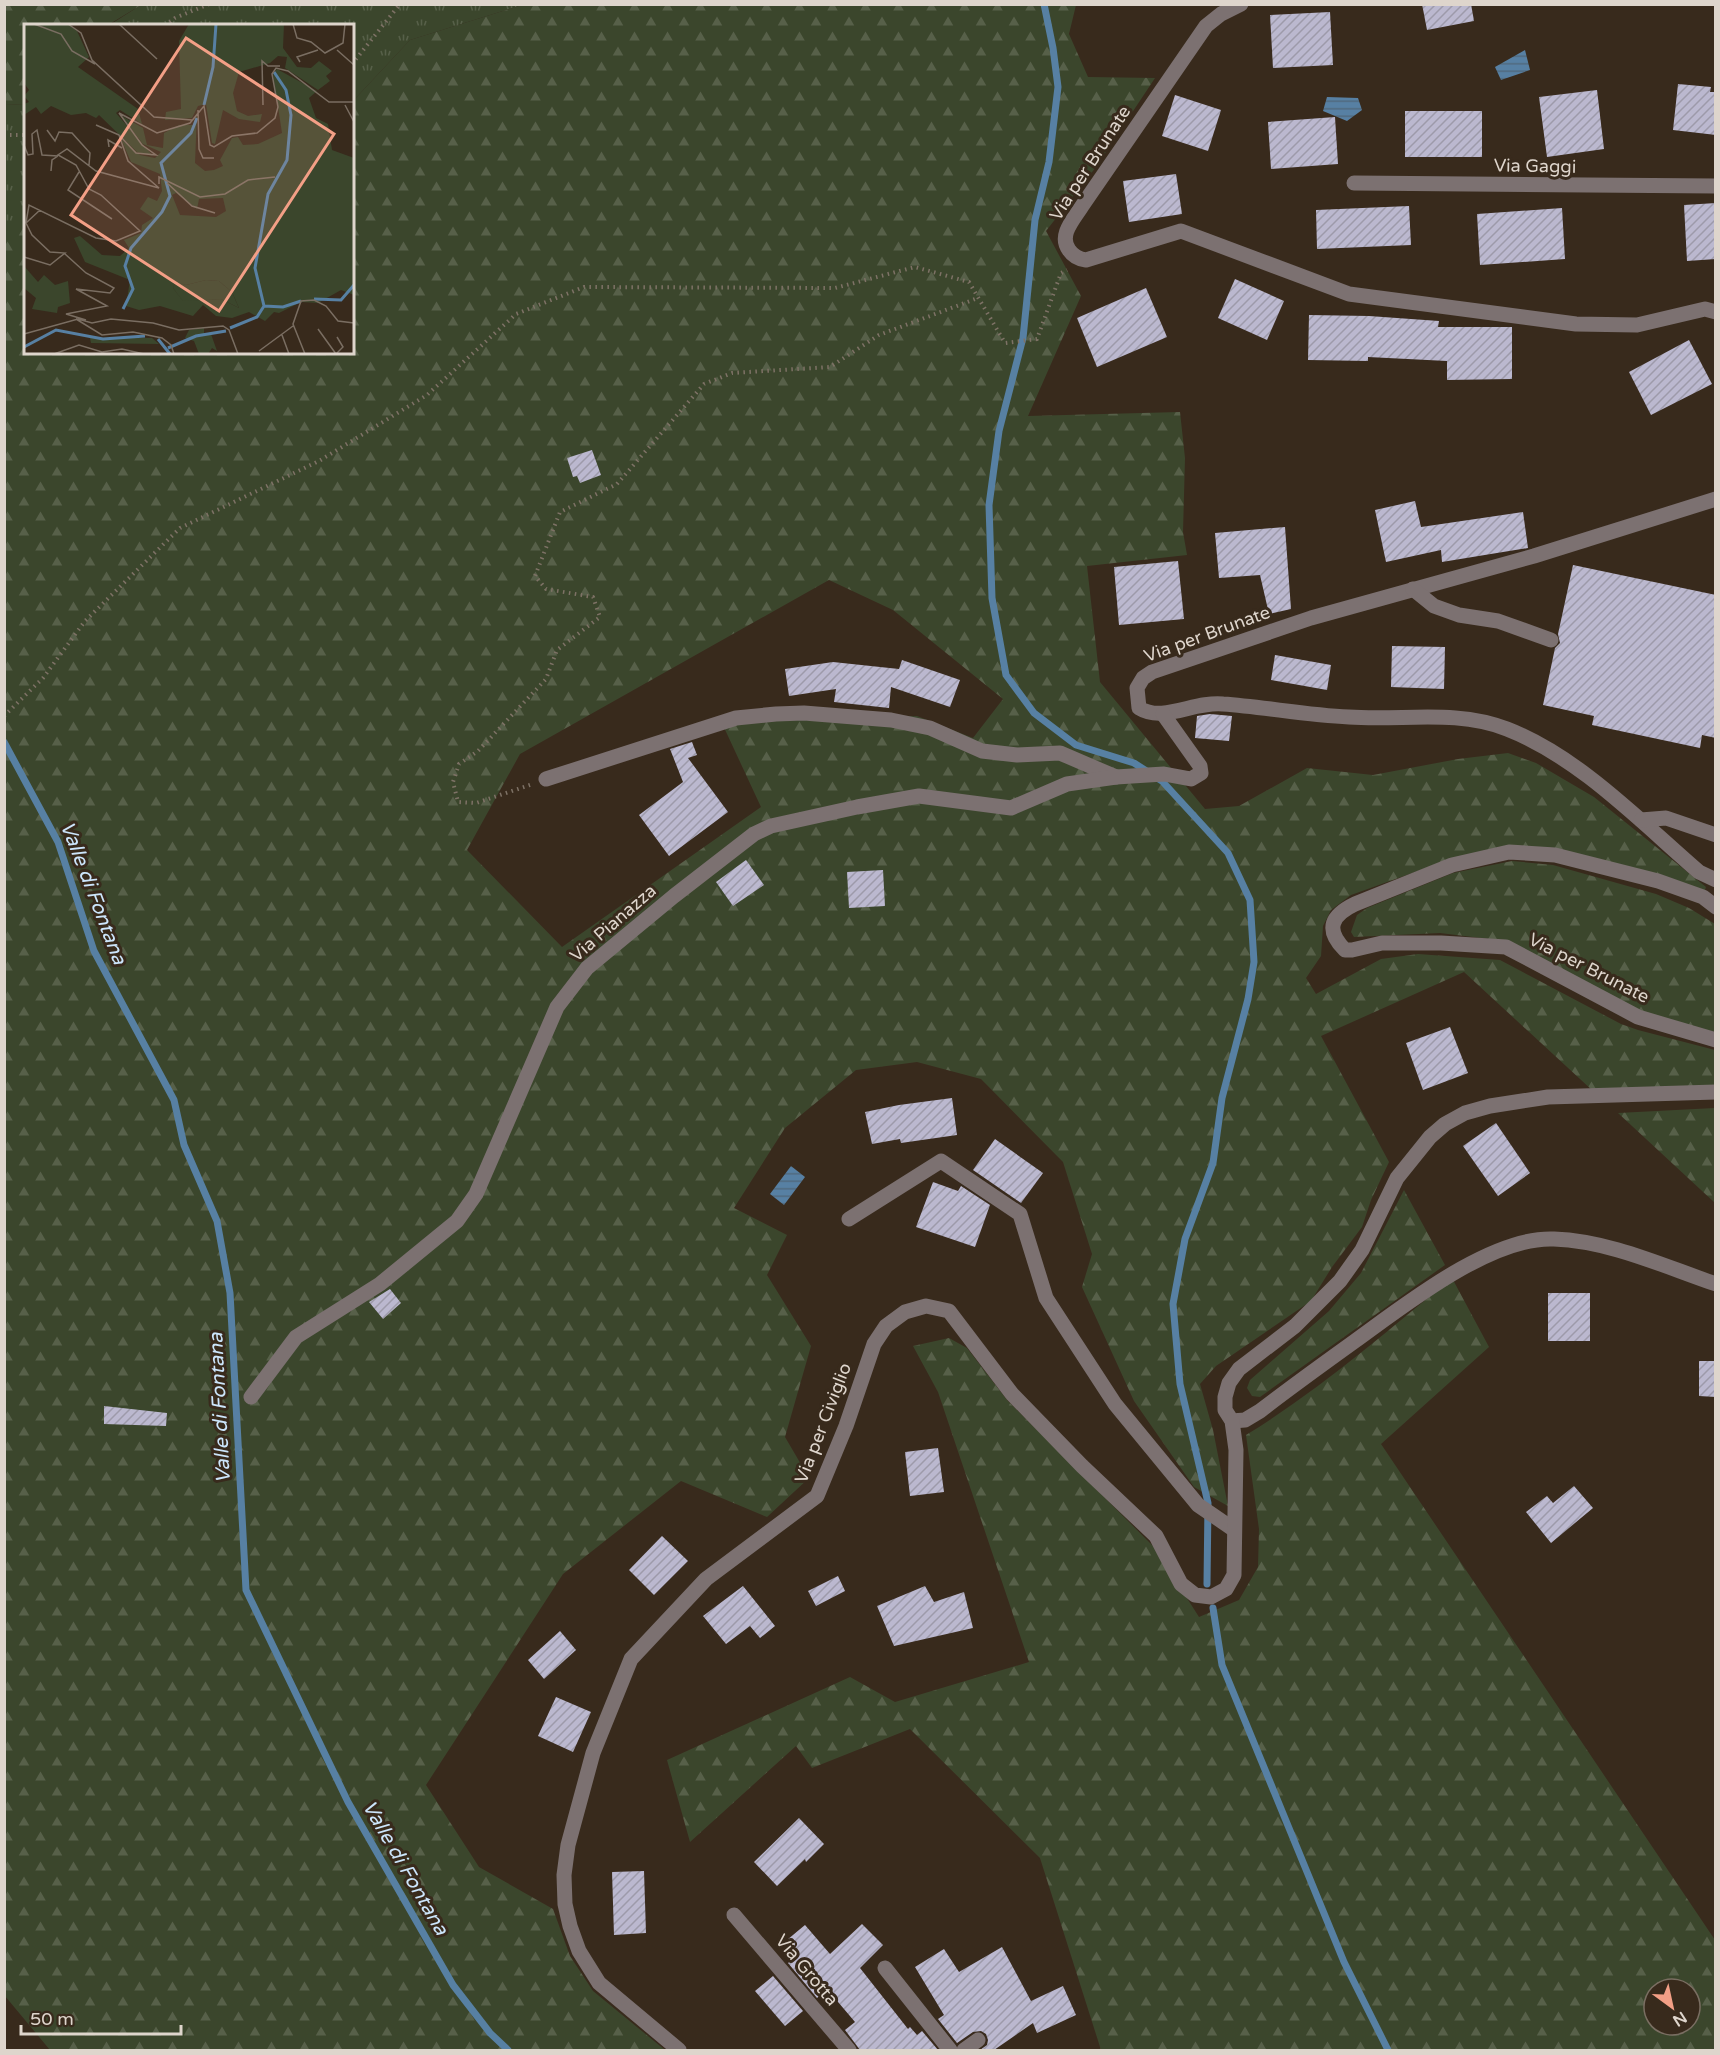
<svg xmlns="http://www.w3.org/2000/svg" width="1720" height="2055" viewBox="0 0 1720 2055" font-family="'Varela Round',sans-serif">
  <defs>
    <pattern id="grass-tufts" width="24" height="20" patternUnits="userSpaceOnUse" patternTransform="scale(1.5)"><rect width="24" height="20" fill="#3b462c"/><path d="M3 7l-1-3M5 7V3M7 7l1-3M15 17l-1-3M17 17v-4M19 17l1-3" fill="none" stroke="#576049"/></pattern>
    <pattern id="forest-firs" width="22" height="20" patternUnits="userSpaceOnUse" patternTransform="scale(1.5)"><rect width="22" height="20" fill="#3b462c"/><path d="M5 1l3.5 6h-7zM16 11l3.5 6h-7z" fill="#576049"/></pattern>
    <pattern id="water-rules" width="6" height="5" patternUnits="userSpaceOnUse" patternTransform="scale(1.5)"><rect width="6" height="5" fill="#5780a3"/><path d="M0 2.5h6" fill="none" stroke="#506a7f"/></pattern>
    <pattern id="building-hatch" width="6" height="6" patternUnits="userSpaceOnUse" patternTransform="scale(1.5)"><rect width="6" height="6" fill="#bbb8cf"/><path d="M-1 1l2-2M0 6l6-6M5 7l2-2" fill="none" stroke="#9d9aaa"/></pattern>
  </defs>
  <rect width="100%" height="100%" fill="#382a1c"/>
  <g fill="url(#grass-tufts)">
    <path d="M141,5H522L410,40L353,101L352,26H108Z"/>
    <path d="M5,104L25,105V227H5Z"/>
  </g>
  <g fill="url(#forest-firs)" fill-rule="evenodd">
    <path d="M5,4H141V5L108,25L26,26L25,105L5,104Z"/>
    <path d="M522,5H1076L1069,34L1088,77L1155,78L1096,167L1046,231L1081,296L1028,416L1180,412L1185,458L1183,532L1187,555L1087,566L1100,682L1205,809L1239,806L1307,768L1373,775L1458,759L1508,753L1536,763L1594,797L1706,887L1704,892L1558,849L1429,867L1351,895L1331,910L1323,926L1321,956L1306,978L1316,994L1381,959L1418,954L1500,960L1621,1024L1638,1030L1715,1050V1086L1593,1091L1464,972L1321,1036L1389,1162L1371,1200L1362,1227L1332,1267L1311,1301L1216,1366L1200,1384L1213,1430L1228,1506L1194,1487L1134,1401L1082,1287L1092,1254L1063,1162L981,1079L917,1062L856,1070L785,1128L734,1208L787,1235L767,1275L811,1346L785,1437L809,1478L767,1517L681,1481L563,1574L426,1785L479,1867L553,1909L570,1956L593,1991L665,2050H50L5,1996L4,227H25L26,352H352L353,101L410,40ZM829,580L893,610L1003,699L973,738L917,716L721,721L761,807L562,947L467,850L520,754Z"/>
    <path d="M1512,861L1553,865L1656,894L1689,908L1715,924V1034L1641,1012L1497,940L1440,933L1354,937L1351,932L1357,915L1367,908L1453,873Z"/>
    <path d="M1715,1108V1203L1618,1113Z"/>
    <path d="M1404,1190L1445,1265L1260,1397L1252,1396L1247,1388L1250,1380L1329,1311L1361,1273Z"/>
    <path d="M1452,1278L1489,1347L1381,1444L1715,1940V2050H1101L1040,1858L910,1729L812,1768L796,1746L690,1842L667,1760L850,1677L895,1702L1029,1662L938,1392L913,1346L949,1338L967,1348L1007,1400L1155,1548L1199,1617L1239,1600L1258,1567L1259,1529L1246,1435C1318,1391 1386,1332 1452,1278ZM1654,1989H1690V2025H1654Z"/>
  </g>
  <g fill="url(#water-rules)">
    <path d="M1525,50L1530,70L1501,80L1495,67Z"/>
    <path d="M1327,97L1358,98L1362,110L1347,121L1323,111Z"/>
    <path d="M791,1166L805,1177L784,1205L770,1194Z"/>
  </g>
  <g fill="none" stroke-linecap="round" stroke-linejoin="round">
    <g stroke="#5780a3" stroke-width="7">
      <path d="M1044,4L1053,48L1058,87L1049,162L1035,220L1023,338L999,431L989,505L992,598L1006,675L1034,713L1076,745L1134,763L1162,781L1228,853L1250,900L1254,962L1248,999L1222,1098L1213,1163L1185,1239L1173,1304L1180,1384L1208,1503L1207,1584"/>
      <path d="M4,742L58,842L94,951L174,1100L184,1145L217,1221L230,1293L246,1590L348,1802L453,1985L490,2033L508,2050"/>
      <path d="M1213,1608L1222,1665L1344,1962L1388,2050"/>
    </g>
  </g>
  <g fill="url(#building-hatch)">
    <path d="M1422,4H1471L1474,21L1427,30Z"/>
    <path d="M1330,12L1333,65L1273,68L1270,15Z"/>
    <path d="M1678,84L1711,87L1710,92H1716V135L1673,130Z"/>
    <path d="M1597,90L1604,149L1547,157L1539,97Z"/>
    <path d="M1175,95L1221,110L1208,151L1162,136Z"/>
    <rect x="1405" y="111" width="77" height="46"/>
    <path d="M1335,117L1338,164L1271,169L1268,122Z"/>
    <path d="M1176,174L1182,214L1129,222L1123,181Z"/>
    <path d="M1716,203V259L1687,261L1684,205Z"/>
    <path d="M1409,206L1411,245L1317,249L1316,210Z"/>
    <path d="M1562,208L1565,259L1480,265L1477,214Z"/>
    <path d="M1235,279L1284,301L1267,340L1218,318Z"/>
    <path d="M1146,288L1167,337L1097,367L1077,318Z"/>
    <path d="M1309,315L1369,316L1439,321L1438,327H1512V379L1447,380V361L1368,357V361L1308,360Z"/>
    <path d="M1689,340L1712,384L1651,415L1629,372Z"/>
    <path d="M592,450L601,475L580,483L577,476L573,477L567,458Z"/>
    <path d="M1415,501L1421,527L1523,512L1528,548L1442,562L1441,550L1386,562L1375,510Z"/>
    <path d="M1285,527L1291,609L1269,614L1260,575L1219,578L1215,533Z"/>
    <path d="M1178,561L1184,619L1119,625L1114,567Z"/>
    <path d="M1573,565L1716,595V738L1702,735L1700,748L1592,725L1594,716L1543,705L1555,648L1560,643L1558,634Z"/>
    <path d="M1392,646L1445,647L1444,689L1391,687Z"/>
    <path d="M1275,655L1331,665L1327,690L1271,680Z"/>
    <path d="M902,660L960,680L950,707L891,687L889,708L834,702L836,689L789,696L785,669L833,662L899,669Z"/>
    <path d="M1210,714L1232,716L1229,741L1195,738L1197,716Z"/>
    <path d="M692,742L697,755L688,758L728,812L669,856L639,815L683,782L670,749Z"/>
    <path d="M746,860L764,885L733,906L716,882Z"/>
    <path d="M883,870L885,906L849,908L847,872Z"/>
    <path d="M1450,1027L1468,1073L1423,1090L1406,1043Z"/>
    <path d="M952,1098L957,1135L901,1143L900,1139L872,1144L865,1112L899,1105Z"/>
    <path d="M1496,1123L1530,1173L1498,1196L1463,1146Z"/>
    <path d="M995,1139L1043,1173L1021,1203L973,1170Z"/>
    <path d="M933,1182L958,1191L961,1186L990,1205L975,1247L916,1227Z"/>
    <path d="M390,1289L401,1303L383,1319L369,1302Z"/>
    <rect x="1548" y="1293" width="42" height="48"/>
    <path d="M1699,1361H1716V1397L1699,1396Z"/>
    <path d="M104,1406L167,1413L166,1426L104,1424Z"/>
    <path d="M938,1448L944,1492L910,1496L905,1452Z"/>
    <path d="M1574,1486L1593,1508L1551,1543L1526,1512L1547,1496L1553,1503Z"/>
    <path d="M662,1536L688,1561L654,1595L629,1570Z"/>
    <path d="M838,1576L845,1591L816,1606L808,1591Z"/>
    <path d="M743,1586L775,1626L760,1638L750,1626L726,1644L703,1616Z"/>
    <path d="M925,1586L934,1602L964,1592L973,1628L894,1646L877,1606Z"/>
    <path d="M560,1631L576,1650L544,1679L528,1660Z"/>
    <path d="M556,1697L591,1712L573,1752L538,1736Z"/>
    <path d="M799,1818L824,1844L806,1862L805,1859L777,1886L754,1862Z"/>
    <path d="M644,1871L646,1933L614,1935L612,1872Z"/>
    <path d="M862,1924L883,1945L860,1968L908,2029L910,2027L917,2035L922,2031L938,2050H860L845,2030L855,2022L827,1989L817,1998L788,1963L794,1958L782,1944L805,1925L830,1954Z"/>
    <path d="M1002,1947L1031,2001L1063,1986L1076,2015L1037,2033L1033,2023L994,2050H980L987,2045L988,2040L986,2034L981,2031L973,2032L957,2043L938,2019L944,2015L915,1967L944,1949L959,1972Z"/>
    <path d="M773,1976L803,2011L785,2026L755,1991Z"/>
  </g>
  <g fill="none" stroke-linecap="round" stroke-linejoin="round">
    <g stroke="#7e7266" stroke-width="4" stroke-dasharray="1.5 4.5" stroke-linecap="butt">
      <path d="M165,26L175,18L209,4"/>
      <path d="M352,64L400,4"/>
      <path d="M4,135H26"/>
      <path d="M4,716L43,678L85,621L180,528L319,461L427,395L516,314L584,287L835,288L915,267L969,282L1005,343L1037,339L1061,273L1067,270"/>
      <path d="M530,785L476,803L458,802L453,782L459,764L478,751L546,679L557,650L600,617L593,597L546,589L535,576L560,512L617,484L704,384L732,373L830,367L879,335L978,298"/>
    </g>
    <g stroke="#7c7171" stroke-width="15">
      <path d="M1241,4L1221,14L1206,26L1082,206C1074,219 1058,235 1069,250C1073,256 1078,259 1086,260L1181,231L1349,294L1576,324L1637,325L1705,309L1716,312"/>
      <path d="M1354,183L1716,186"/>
      <path d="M1716,499L1534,556L1311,618L1152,672L1143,678L1137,688L1139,708C1163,723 1194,701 1223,704C1265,707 1306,715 1349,717C1402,721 1456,709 1507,729C1579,757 1641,822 1699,872L1716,880"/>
      <path d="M1413,589L1434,606L1459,615L1498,621L1551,640"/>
      <path d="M546,779L736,718L776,714L804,713L891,720L930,728L982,751L1017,755L1060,753L1116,777"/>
      <path d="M1641,820L1666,818L1716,835"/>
      <path d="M1716,907L1703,897L1658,881L1555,855L1509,852L1452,865L1355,904C1332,915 1324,929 1345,950H1352L1382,943H1441L1506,947L1638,1017L1716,1040"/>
      <path d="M849,1219L941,1161L1020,1214L1046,1298L1115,1404L1198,1505L1233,1529"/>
      <path d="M251,1397L296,1337L380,1284L457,1221L476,1194L557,1007L587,968L674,896L754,834L771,826L857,807L919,796L1011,808L1067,784L1116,777L1164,774L1191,779L1201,773L1200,766L1163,714"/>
      <path d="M1232,1421L1245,1420L1260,1411C1291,1387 1323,1364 1355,1341C1405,1305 1491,1236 1554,1239C1610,1241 1663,1266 1716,1284"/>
      <path d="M734,1915L849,2050"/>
      <path d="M885,1968L950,2050"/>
      <path d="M679,2050L599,1983L579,1951L570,1926L565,1904L564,1875L568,1845L593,1753L631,1659L706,1579L817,1496L846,1426L874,1344L886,1326L905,1312L926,1306L949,1311L1012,1394L1082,1466L1156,1536L1181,1584L1195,1595L1211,1597L1226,1589L1234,1575L1236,1450L1232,1421L1225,1410V1397L1229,1383L1239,1369L1295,1326L1340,1281L1362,1250L1397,1178L1430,1137L1445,1124L1465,1113L1490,1106L1548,1097L1716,1092"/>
      <path d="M964,2050L978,2040"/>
    </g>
  </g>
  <g text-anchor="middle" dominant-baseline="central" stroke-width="6" stroke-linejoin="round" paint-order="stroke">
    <g font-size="18" fill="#ded5cc" stroke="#382a1c">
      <text transform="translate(1090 163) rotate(-57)">Via per Brunate</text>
      <text transform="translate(1535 166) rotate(1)">Via Gaggi</text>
      <text transform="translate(1207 634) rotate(-20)">Via per Brunate</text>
      <text transform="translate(613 923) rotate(-41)">Via Pianazza</text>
      <text transform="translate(1589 968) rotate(27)">Via per Brunate</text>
      <text transform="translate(823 1423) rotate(-69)">Via per Civiglio</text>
      <text transform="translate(807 1970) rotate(50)">Via Grotta</text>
    </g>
    <g font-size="20" font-style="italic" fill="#cce5fb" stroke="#382a1c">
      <text transform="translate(93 893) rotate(69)">Valle di Fontana</text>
      <text transform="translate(220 1408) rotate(-93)">Valle di Fontana</text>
      <text transform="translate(405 1868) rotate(60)">Valle di Fontana</text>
    </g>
  </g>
  <g transform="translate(24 24)">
    <rect width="330" height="330" fill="#382a1c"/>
    <path d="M182,256L195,257L208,268L215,284L197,275L159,278L149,264L150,257L162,261ZM180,304V309L187,310L193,327L188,324L184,330H175L170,317L161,314L165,306ZM66,314H128L135,320L67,319Z" fill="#3b462c"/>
    <path d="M0,0H44L53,7L65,33L54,43L114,85L118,100L96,86L92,89L129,132L113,128L75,91L72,94L62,89L47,91L27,82L17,90L12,83L0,91V80L5,78L0,72L5,66L0,59ZM165,0H260L259,24L273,43L287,44L295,37L308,47L302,52L306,57L294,66L261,44L263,33L254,32L246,39L215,48L209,69L213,87L224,92L238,90L236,98L215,95L199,86L191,120L188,119L182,80L174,82L168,94L141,96L142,88L157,85L155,17ZM253,45L293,67L285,74L292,94L304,100L308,126L330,134V271L317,266L294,279L277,278L255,289L250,288L241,297L225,288L208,294L192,292L179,281L169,292L136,282L115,286L102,282L106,256L61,238L50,214L56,212L78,231L96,232L105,224L100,216L117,209L118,201L129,194L116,185L124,173L133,177L138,167L136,150L107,138L97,115L116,131L131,134L137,128L119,120L96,91L119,104L123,121L139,124L140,109L155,101H169L173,88L171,139L181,147L190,146L199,142L196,136L208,114L214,113L219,121L234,120L258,109L249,50ZM152,169L173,185L175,175L199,174L202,187L192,193L156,191L148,171ZM182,256L195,257L208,268L215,284L197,275L159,277L149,264L151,258L162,261ZM0,242L14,258L20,251L31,261L44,257L46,279L34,283L33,289L8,285L12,274L0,264Z" fill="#3b462c" fill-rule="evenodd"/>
    <path fill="none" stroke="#5780a3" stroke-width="3" d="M180,81L189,43L192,0M290,275L317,276L330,261M240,282L259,283L277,277M99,285L109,265L101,242L107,224L138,188L146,172L137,139L167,109L173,94M206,304L233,293L240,282L231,244L244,170L263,136L267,91L262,66L250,48M134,315L146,330M0,323L32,306L79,315L121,312M144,324L172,312L202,307"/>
    <path fill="none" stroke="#7a6e62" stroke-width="1.5" d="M10,0L37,10L48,27L71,40M44,0L57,9L68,36L130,93L168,96M95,0L133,35M269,0L273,14L287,18L301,29L319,19L321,0M313,26L330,41M276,38L273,33L294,26M239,81L238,37L244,42H256M321,81L330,98M174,86L175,125L179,134H190M72,101L95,111M23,106L31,117L35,108L48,109L66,129L65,141M0,121L4,131L9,130L8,110L13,106L18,131L34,132M85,123L84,116L98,124M27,147L28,136L34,132M55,148L44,166L88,195M143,159L168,182L191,189M135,160V153L176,173L201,170L224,156L251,153M2,199L16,186M41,230L62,249L90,264L86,269L52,265L83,282L42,290L62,296M0,233L26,241L41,229L26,228L8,211L2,199L5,181L72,214L92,217L116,207L77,171L65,165L52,141L34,131L43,125L72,147L135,164L104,137L95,111L112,129L132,131L118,121L95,89L133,109L166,99L180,82L186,121L190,123L208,112L233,109L251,94L254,83L248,50L252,44L264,47L305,78H330M52,295L78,311L109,308L138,314L147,321L150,330M294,305L312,330M0,310L54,295L68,299L87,295L129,299L155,306L199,302L205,306L214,330M258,311L265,330M235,327L269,302M30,330L55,321L78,328L98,325L120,330M281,330L269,300L277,277L290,276L302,282L314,297L330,299M312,330L319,323L313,313"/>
    <path fill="#f39f86" fill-opacity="0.15" stroke="#f39f86" stroke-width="3" d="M162,14L310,110L195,287L47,191Z"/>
    <rect width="330" height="330" fill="none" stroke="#ded5cc" stroke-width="3"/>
  </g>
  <rect width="1720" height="2055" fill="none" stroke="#ded5cc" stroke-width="12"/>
  <g transform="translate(1672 2007) rotate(147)"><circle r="28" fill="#382a1c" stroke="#7a6e62" stroke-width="1.5"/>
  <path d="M0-4.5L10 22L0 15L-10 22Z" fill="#f39f86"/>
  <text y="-9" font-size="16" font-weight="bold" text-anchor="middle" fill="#ded5cc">N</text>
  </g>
  <path d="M21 2025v9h160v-9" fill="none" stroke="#ded5cc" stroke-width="3"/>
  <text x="30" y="2025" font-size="18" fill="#ded5cc" stroke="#382a1c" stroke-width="4.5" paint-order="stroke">50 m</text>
</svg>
